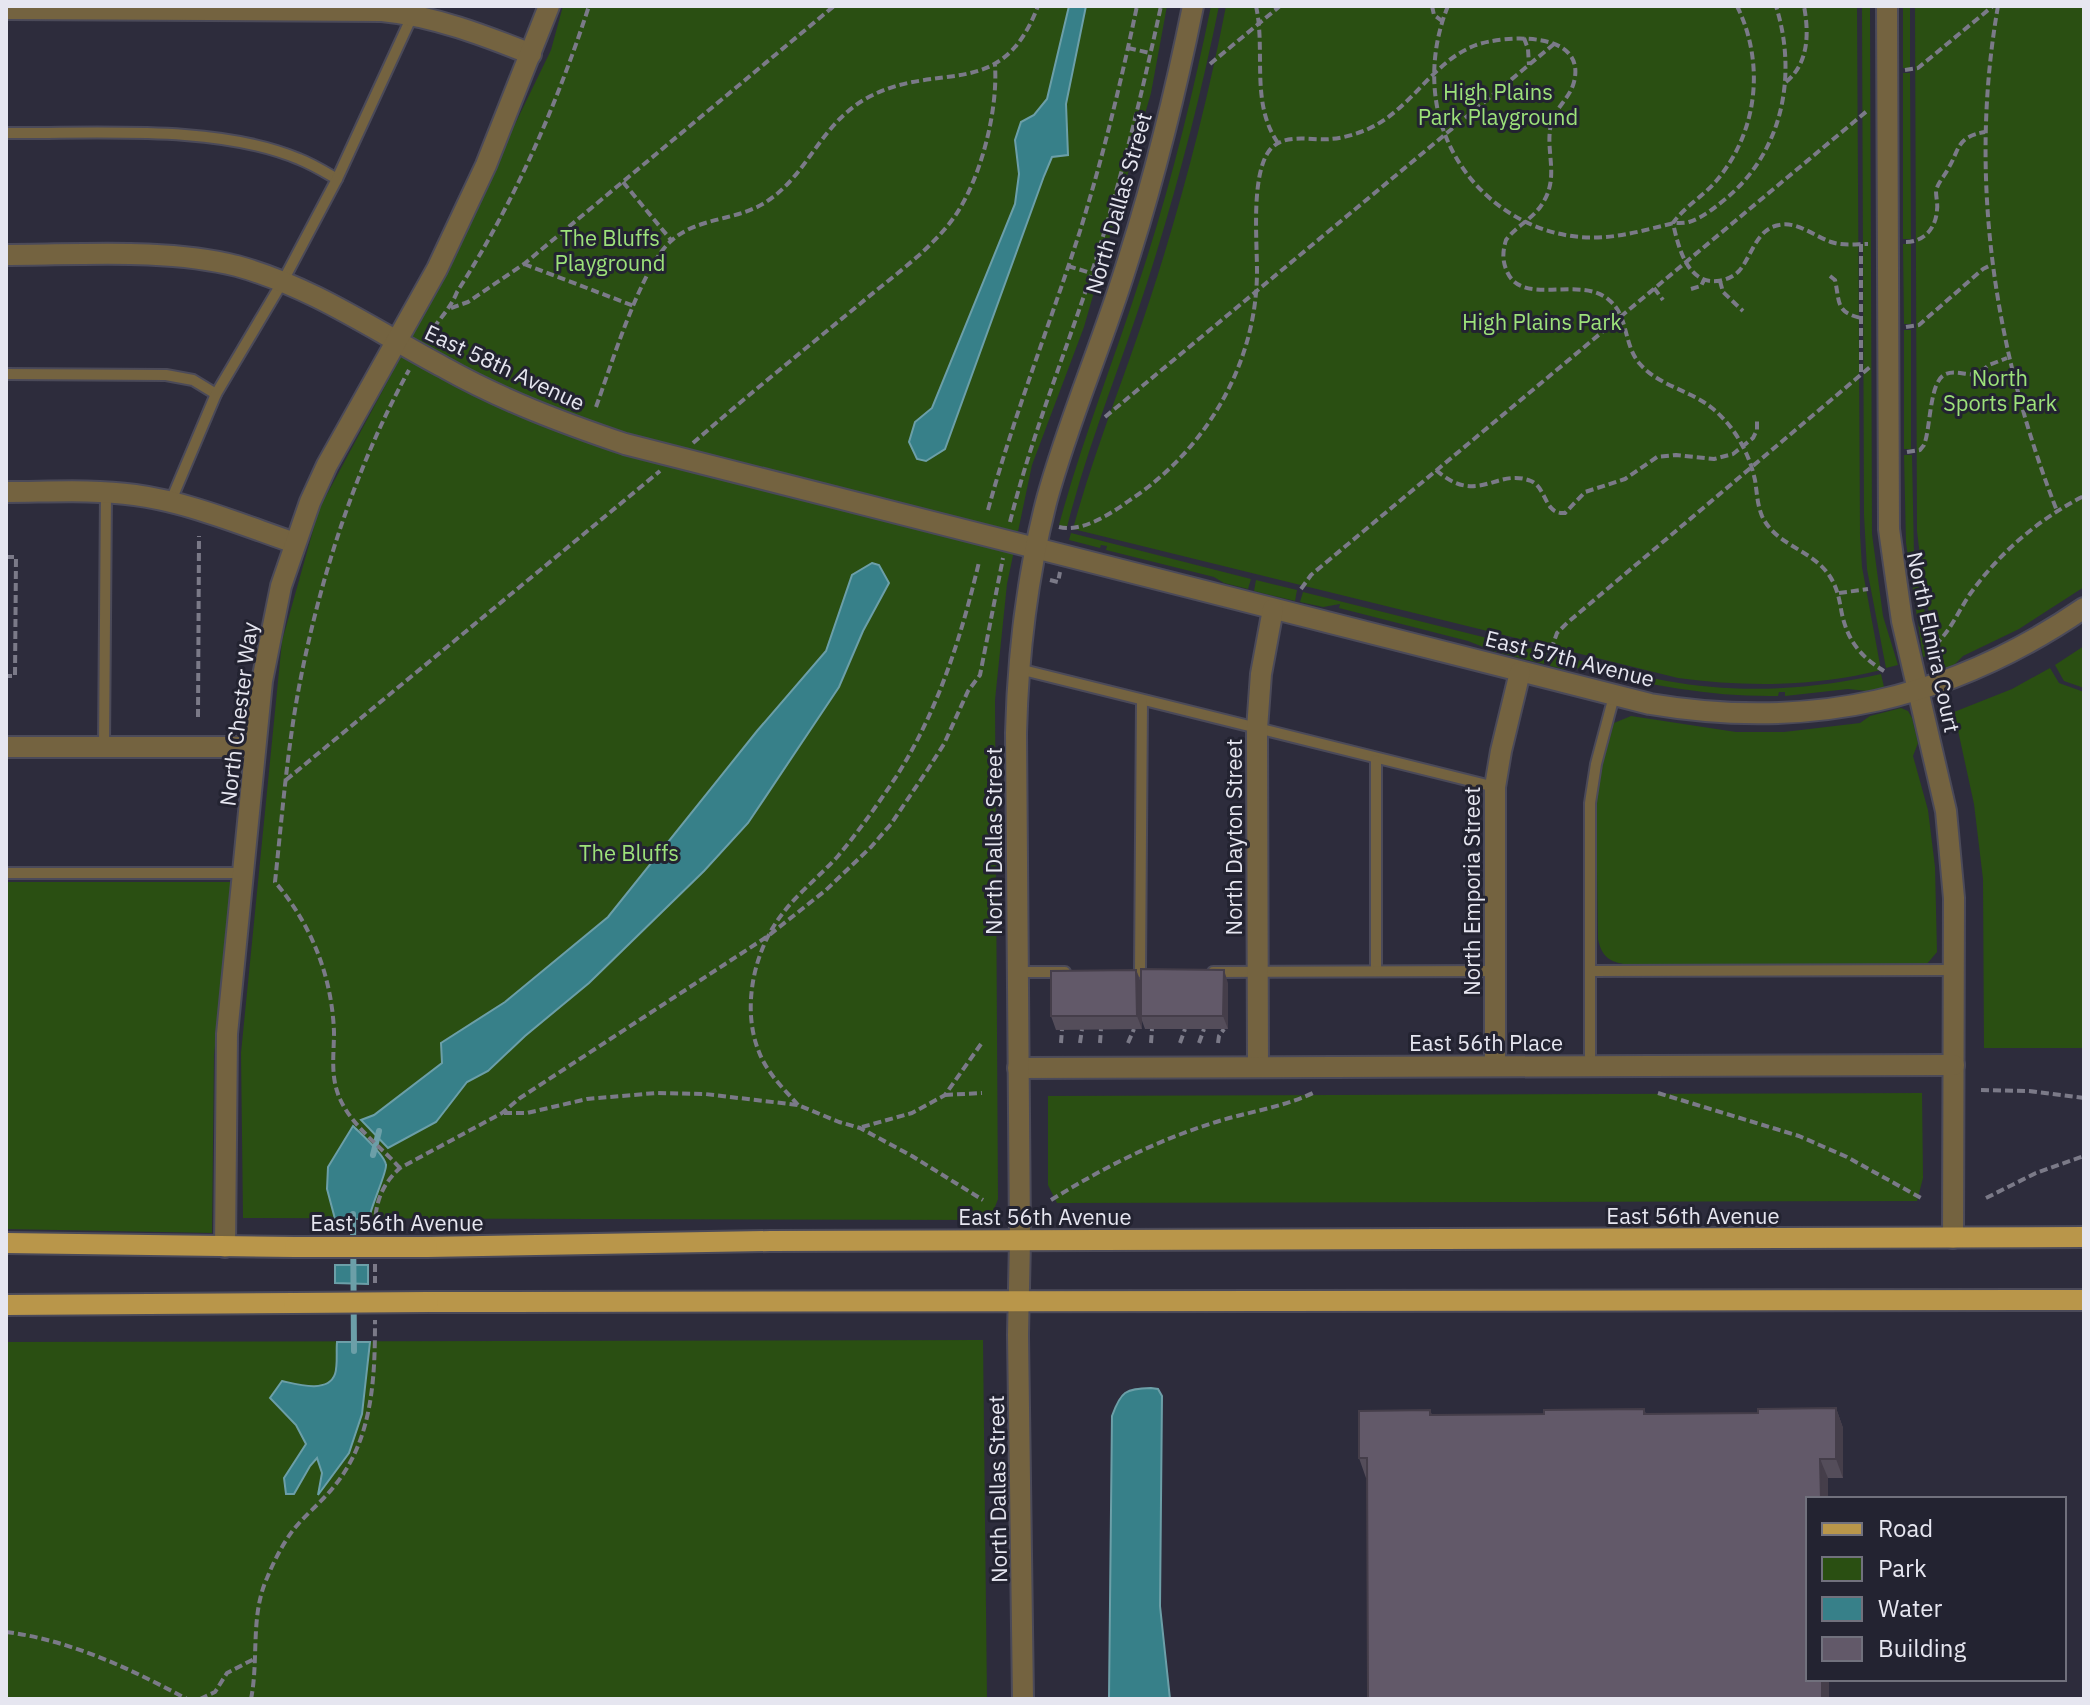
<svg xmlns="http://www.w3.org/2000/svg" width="2090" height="1705" viewBox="0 0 2090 1705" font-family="'IBM Plex Sans',sans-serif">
  <rect width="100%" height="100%" fill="#2d2c3c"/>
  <g fill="#2a4f12">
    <path d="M563,6H1167L1151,93L1084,327L1032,465L1007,584L995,700L998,1199L990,1220L243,1218L241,1053L282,641L319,509L412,336L551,50Z"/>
    <path d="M1211,6H1219C1200,100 1176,192 1147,283C1121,365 1088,444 1067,527L1059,525C1081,443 1113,363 1139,282C1169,192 1192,99 1211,6Z"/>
    <path d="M1226,6H1857L1860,534L1862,567L1881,670C1814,687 1745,687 1678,678L1073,529C1094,450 1126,374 1151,296C1182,201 1207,104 1226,6Z"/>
    <path d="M1862,6H1870L1872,534L1883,616L1898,665L1886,668L1867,569L1864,515Z"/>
    <rect x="1903" y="6" width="7" height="62"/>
    <path d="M1915,6H2084V587L2019,629L1963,656L1955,664L1944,669L1925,597L1917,531Z"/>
    <path d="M1903,73H1910L1911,239H1903Z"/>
    <path d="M1903,244H1911V324H1904Z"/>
    <rect x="1904" y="330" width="7" height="119"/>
    <path d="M1904,455H1912L1914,555L1919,589L1935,653L1923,657L1906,543Z"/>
    <path d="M1071,533L1251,579L1248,589L1224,583L1214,577L1106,550L1107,546L1101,545L1100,548L1069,540Z"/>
    <path d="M1256,580L1297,590L1295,601L1254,591Z"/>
    <path d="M1303,592L1499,641L1496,652L1468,641L1339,608L1340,604L1323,607L1300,602Z"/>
    <path d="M1504,642L1547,652L1544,664L1501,653Z"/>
    <path d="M2084,646V688L2064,681L2055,665Z"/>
    <path d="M1553,654C1591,663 1629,674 1667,681C1738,694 1811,690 1881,674L1884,687L1867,691L1848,689L1785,696V692H1779L1778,696C1713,697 1653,686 1589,670L1590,666L1585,665L1583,668L1564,669L1550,666Z"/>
    <path d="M2050,668L2059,683L2084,692V1048H1984L1983,879L1974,804L1954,712L2012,689Z"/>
    <path d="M1901,708L1908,711L1912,718L1918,743L1913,756L1928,810L1935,867L1937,952L1926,965H1631C1612,963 1602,959 1598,939L1596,803L1598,780L1614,723L1631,716L1736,732H1784L1860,723L1870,716Z"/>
    <path d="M6,882H233L214,1055L212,1233L6,1229Z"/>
    <path d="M1922,1093L1923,1178L1917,1201L1057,1203L1048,1185V1096Z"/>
    <path d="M983,1340L987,1699H6V1342Z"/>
  </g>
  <g fill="#378089" stroke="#6c9fa8" stroke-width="2">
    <path d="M1069,6H1086L1066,104L1068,155L1052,157L1044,176L945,449L926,461L917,459L909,442L915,422L932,408L1015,204L1019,174L1015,140L1021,122L1034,115L1047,99Z"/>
    <path d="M872,563L879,565L889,583L863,631L839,687L748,823L704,871L589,983L525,1036L488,1071L467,1082L436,1122L388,1148L361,1120L374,1115L442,1063L441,1043L505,1002L608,917L757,731L826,651L852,575Z"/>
    <path d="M353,1126C361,1134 385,1155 386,1165C387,1172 371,1206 369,1219H335L327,1189L328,1167Z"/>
    <path d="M335,1265H368V1284L335,1283Z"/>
    <path d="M337,1342H370L362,1414L349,1453L318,1495L322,1473L317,1458L310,1466L294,1494H286L284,1478L306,1444L296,1425L270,1398L282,1381C296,1384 328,1394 335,1374C338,1365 336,1352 337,1342Z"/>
    <path d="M1151,1388L1158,1389L1162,1396L1160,1606L1170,1699H1109L1112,1416C1121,1391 1125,1389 1151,1388Z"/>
  </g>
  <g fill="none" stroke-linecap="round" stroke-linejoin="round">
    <g stroke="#6c9fa8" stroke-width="6">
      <path d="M373,1155L379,1131"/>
      <path d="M353,1214L354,1351"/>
    </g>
    <defs>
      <g id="lane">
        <path d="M6,133C95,134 217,124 299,159C312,164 325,172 337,179"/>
        <path d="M6,374L166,375L193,380L216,394"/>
        <path d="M170,503L216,394L283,281L337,179L413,14"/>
        <path d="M1019,669L1495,787"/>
        <path d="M104,747L106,492"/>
        <path d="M1376,760V971"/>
        <path d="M6,873H243"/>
        <path d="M1590,971L1954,970"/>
        <path d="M1017,972H1065"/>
        <path d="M1140,972L1142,701"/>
        <path d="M1213,972L1495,971"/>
        <path d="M1590,1066V803L1596,764L1614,696"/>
      </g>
      <g id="street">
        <path d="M1887,6L1889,529L1902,621L1946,811L1954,898L1953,1238"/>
        <path d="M6,9L382,11C434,16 483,35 531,54"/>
        <path d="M6,255C79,255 167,248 237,266C313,287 377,332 445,368C502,400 563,423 625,444L1650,704C1810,731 1950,700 2084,608"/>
        <path d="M6,492C49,492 93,489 135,495C188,502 245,526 295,543"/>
        <path d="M6,747H255"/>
        <path d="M1495,1066V787L1501,751L1520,672"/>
        <path d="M1258,1067L1257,729L1261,674L1273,609"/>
        <path d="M1018,1068L1954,1065"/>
        <path d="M225,1247L227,1034L262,681L281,586L310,502L327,465L437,269L486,165L549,6"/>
        <path d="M1023,1699L1018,1335L1020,1240L1016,733C1018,654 1027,576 1047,499C1068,422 1101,347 1125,270C1153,183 1175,95 1193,6"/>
      </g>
      <g id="primary">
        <path d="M6,1243L295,1247"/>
        <path d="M427,1247L770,1241L2084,1237"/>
        <path d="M428,1302L2084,1300"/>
        <path d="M6,1305L294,1303"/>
      </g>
    </defs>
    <use href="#lane" stroke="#4b4a59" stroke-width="14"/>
    <use href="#street" stroke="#4b4a59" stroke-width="24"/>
    <use href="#primary" stroke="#4b4a59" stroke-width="24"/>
    <g stroke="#7b7a88" stroke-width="4" stroke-dasharray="8 4" stroke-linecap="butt">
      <path d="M1256,6C1266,51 1250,103 1278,143"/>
      <path d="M1432,6L1434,15L1442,21"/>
      <path d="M1448,6C1431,47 1429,96 1446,137C1468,192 1521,232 1580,237C1611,240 1641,231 1670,224C1676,222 1683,224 1689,222C1703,218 1718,205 1729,196C1784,148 1797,73 1776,6"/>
      <path d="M1737,6C1765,63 1758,131 1717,180C1704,196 1685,206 1673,223C1678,246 1687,284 1717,281C1726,280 1733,277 1739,271C1752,256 1756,229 1779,225C1797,221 1814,236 1831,242C1843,246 1856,244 1868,244"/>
      <path d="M1998,6C1968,177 1994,350 2057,511"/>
      <path d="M1524,38L1528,49L1529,65"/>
      <path d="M1128,48L1150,53"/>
      <path d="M1210,64L1280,6"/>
      <path d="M1905,70L1918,68L1993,6"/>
      <path d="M1786,82C1809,63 1809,33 1804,6"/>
      <path d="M623,182L671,240"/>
      <path d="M1906,242C1924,242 1936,228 1937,210C1938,204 1936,198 1936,191C1938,182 1944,177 1948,169C1960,149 1956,137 1985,132"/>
      <path d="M1861,244V374"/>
      <path d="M524,264L634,306"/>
      <path d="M1068,266L1091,273"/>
      <path d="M1830,276L1835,280C1840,302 1835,312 1861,318"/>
      <path d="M1720,281L1723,292L1743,311"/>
      <path d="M1654,288L1663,300"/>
      <path d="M1691,289L1701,286L1704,280"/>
      <path d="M451,308L468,302L524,264L834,6"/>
      <path d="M1906,327L1919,325L1983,269L1991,265"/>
      <path d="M427,338C436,322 450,310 457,292C514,203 556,107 589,6"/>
      <path d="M596,407C611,366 641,267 671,241C697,217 737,221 766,202C809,174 819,125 867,98C938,59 1001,104 1038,6"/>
      <path d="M1105,417L1554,44"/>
      <path d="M693,443C748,395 805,349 861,303C893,276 931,250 955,216C981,178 998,111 995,65"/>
      <path d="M1907,452L1920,450L1924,445C1931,428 1929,380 1946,374C1956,370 1967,376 1978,374L1989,365L2007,358"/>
      <path d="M1436,470C1478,507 1496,467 1531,481C1547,488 1544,515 1565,513L1585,492L1625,479L1657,457L1676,455L1714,459L1733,454L1753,438L1757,430V419"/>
      <path d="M988,510C1014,415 1050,324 1080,231C1103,157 1121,82 1137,6"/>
      <path d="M1010,522C1031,438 1063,359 1090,278C1119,189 1141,98 1161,6"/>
      <path d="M1059,527C1082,533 1112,513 1130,500C1206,450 1257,363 1257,271C1257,240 1251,176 1269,151C1283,132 1311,141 1331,139C1343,138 1356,134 1366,130C1412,110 1431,62 1476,45C1505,35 1587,30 1574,82C1570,98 1555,108 1551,124C1545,151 1559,175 1544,201C1535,218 1517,225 1506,240C1503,250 1502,259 1506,269C1520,309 1579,274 1609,300C1629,316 1623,345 1640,364C1659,386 1690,390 1712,408C1734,426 1749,452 1755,480C1757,492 1757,504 1762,516C1775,545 1811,549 1829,575C1836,585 1839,597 1841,609C1846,638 1859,656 1884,671"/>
      <path d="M6,557H16L15,676H6"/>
      <path d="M1050,580L1058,582L1060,572"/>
      <path d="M1301,589L1311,575L1867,111"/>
      <path d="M1839,593L1868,589"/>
      <path d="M1935,645C1950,632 1959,610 1970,594C2000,552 2039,519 2084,496"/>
      <path d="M1551,650L1557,633L1567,623L1870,367"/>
      <path d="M198,717L199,536"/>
      <path d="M286,780L660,471"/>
      <path d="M1061,1043L1062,1029"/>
      <path d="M1080,1043L1082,1029"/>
      <path d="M1100,1043L1101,1029"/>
      <path d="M1128,1043L1134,1029"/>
      <path d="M1151,1043L1152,1029"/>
      <path d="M1180,1043L1185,1029"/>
      <path d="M1199,1043L1204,1029"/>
      <path d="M1218,1043L1219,1036L1224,1029"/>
      <path d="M1981,1090L2029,1091L2084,1098"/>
      <path d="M1658,1093L1799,1136L1847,1157L1921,1198"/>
      <path d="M945,1095L982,1093"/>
      <path d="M798,1105C784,1089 767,1073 759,1052C741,1008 754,949 783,913C799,892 820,876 838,856C859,831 878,804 896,777C938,711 961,638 979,562"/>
      <path d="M504,1113H527L587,1099L656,1093L705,1094L798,1105L839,1122L860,1128L912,1156L983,1200"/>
      <path d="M862,1127L912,1113L945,1095L981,1044"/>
      <path d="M400,1168C380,1146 352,1126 340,1099C330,1077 334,1055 334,1032C332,976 311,924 275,882C282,817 287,751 299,687C320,578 355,468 409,370"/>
      <path d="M1986,1198L2036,1173L2084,1156"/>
      <path d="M1051,1200C1103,1168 1155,1141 1213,1123C1246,1112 1281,1108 1313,1093"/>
      <path d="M375,1227C375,1203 382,1184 400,1168L502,1113L520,1098L768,936L826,890L871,847L891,824L928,769L944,744L968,691L980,675L1003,558"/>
      <path d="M375,1264V1283"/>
      <path d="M6,1632C70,1640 131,1669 187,1699"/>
      <path d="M200,1699L215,1692L227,1673L254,1659"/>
      <path d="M251,1699C259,1659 250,1616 267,1578C274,1561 283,1543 294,1529C307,1513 323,1501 336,1484C373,1437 375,1377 375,1320"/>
    </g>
    <use href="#lane" stroke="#746340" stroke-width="10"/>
    <use href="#street" stroke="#746340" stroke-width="20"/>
    <use href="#primary" stroke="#b9964a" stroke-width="20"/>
    <defs>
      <g id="primary-bridge">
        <path d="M295,1247H427"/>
        <path d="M294,1303L428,1302"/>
      </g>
    </defs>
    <use href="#primary-bridge" stroke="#4b4a59" stroke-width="24" stroke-linecap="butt"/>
    <use href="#primary-bridge" stroke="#b9964a" stroke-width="20"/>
  </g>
  <g fill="#544d5a">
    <path d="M1136,970L1141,981L1228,983V1029H1145L1141,1018L1142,1029L1056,1030L1051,1016Z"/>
    <path d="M1836,1408L1843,1428V1478H1828V1499L1366,1478L1359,1458L1430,1410L1432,1415L1544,1414L1644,1409L1646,1414L1758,1413Z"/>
  </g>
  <g fill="#453e4a">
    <path d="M1136,970L1141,983L1142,1029L1137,1016Z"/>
    <path d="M1224,970L1228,983V1029L1223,1016Z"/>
    <path d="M1836,1408L1843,1428V1478L1836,1459Z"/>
    <path d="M1820,1459L1828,1478V1499H1821Z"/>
    <rect x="1822" y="1679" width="7" height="20"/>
  </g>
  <g fill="#625969" stroke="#453e4a" stroke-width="2">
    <path d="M1141,969L1224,970L1223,1016H1141Z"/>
    <path d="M1136,970L1137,1016H1051V971Z"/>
    <path d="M1836,1408V1459H1820L1821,1499H1808V1679H1822V1699H1368L1367,1458H1359V1411L1430,1410V1415L1544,1414V1410L1644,1409V1414L1758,1413V1409Z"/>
  </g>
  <g text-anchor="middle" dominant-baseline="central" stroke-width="6" stroke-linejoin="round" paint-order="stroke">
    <g font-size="22" fill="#9de27a" stroke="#232331">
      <text x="1498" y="91">High Plains<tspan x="1498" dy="25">Park Playground</tspan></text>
      <text x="610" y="237">The Bluffs<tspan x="610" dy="25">Playground</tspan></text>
      <text x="1542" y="321">High Plains Park</text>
      <text x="2000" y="377">North<tspan x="2000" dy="25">Sports Park</tspan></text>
      <text x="629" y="852">The Bluffs</text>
    </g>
    <g font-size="22" fill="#e6e6f0" stroke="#232331">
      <text transform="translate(1118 203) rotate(-74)">North Dallas Street</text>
      <text transform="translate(505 367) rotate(25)">East 58th Avenue</text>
      <text transform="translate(1934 642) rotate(78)">North Elmira Court</text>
      <text transform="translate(1570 658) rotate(14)">East 57th Avenue</text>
      <text transform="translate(238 714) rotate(-83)">North Chester Way</text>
      <text transform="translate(1233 837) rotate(-90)">North Dayton Street</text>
      <text transform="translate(993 841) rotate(-90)">North Dallas Street</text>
      <text transform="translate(1471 891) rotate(-90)">North Emporia Street</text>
      <text x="1486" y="1042">East 56th Place</text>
      <text x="1693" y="1215">East 56th Avenue</text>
      <text x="1045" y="1216">East 56th Avenue</text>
      <text x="397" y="1222">East 56th Avenue</text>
      <text transform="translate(997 1489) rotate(-91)">North Dallas Street</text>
    </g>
  </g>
  <rect width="2090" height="1705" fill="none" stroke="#e6e6f0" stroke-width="16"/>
  <rect x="1806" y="1497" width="260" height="184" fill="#232331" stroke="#71717d" stroke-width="2"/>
  <rect x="1822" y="1523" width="40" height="12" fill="#b9964a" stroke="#71717d" stroke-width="2"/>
  <text x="1878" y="1537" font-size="24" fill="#e6e6f0">Road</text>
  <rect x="1822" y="1557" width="40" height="24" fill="#2a4f12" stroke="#71717d" stroke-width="2"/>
  <text x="1878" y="1577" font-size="24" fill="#e6e6f0">Park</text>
  <rect x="1822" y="1597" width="40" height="24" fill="#378089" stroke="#71717d" stroke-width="2"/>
  <text x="1878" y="1617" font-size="24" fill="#e6e6f0">Water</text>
  <rect x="1822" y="1637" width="40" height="24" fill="#625969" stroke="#71717d" stroke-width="2"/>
  <text x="1878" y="1657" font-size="24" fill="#e6e6f0">Building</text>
</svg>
